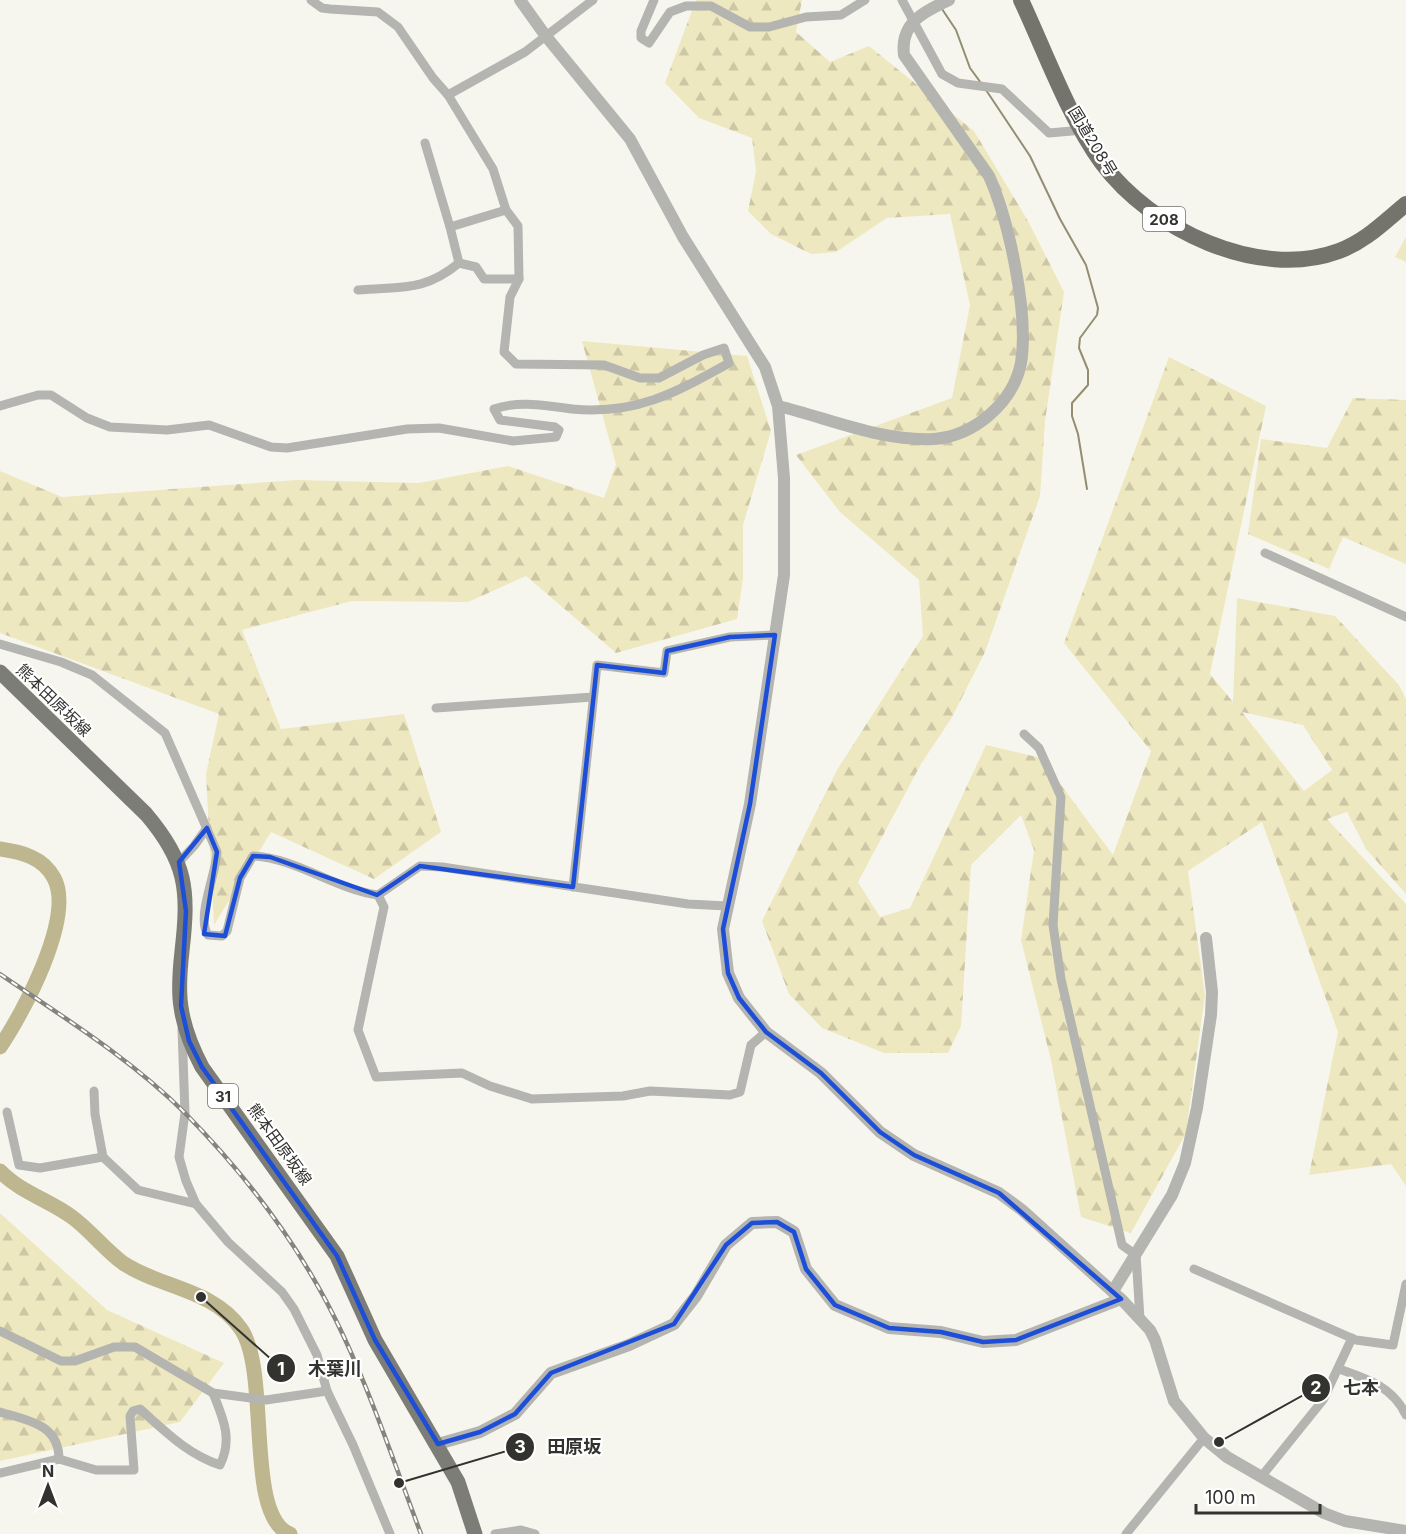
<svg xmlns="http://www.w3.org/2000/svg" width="1406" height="1534" viewBox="0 0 1406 1534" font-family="Inter,'Noto Sans JP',sans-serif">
  <defs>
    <pattern id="forest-firs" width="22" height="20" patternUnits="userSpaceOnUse" patternTransform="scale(1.5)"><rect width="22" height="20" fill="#eee8c0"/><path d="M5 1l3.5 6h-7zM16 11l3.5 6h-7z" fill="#cdc7a5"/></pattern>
  </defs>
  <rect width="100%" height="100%" fill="#f7f6ee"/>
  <g fill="url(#forest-firs)" fill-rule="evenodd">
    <path d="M696,0H802L796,32L830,62L869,46L974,131L1028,221L1064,292L1045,421L1040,496L985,652L951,719L921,764L858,882L880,917L910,908L986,745L1041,758L1113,855L1151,751L1064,643L1169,357L1266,406L1210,674L1233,702L1237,598L1335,616L1399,685L1406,699V894L1366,849L1347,812L1327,819L1406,904V1186L1391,1164L1309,1175L1338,1032L1262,822L1188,871L1205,995L1186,1133L1131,1233L1081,1217L1051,1060L1021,940L1034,850L1021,815L971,865L961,1026L948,1053H884L822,1028L789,994L762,921L837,770L923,636L919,580L840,512L796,455L952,398L970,305L950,214L887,218L836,252L811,254L771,234L748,211L756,171L752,138L699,118L665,83ZM1242,712L1303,725L1332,770L1304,791Z"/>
    <path d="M582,341L747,356L771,431L743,525V578L737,619L616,653L526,576L468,602L352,601L242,630L281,729L404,714L441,832L374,879L271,832L214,925L206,774L219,714L0,633V471L62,497L297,480L419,483L508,466L604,498L616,464Z"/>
    <path d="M1353,398L1406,400V564L1343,537L1329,569L1248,534L1261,439L1327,448Z"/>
    <path d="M0,1213L107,1310L224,1363L180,1422L0,1461Z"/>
  </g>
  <path fill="#eee8c0" d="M1406,237V262L1395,257Z"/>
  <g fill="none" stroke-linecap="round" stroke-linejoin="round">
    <g stroke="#938e72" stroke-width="2">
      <path d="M942,9L956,30L970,68L981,83"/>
      <path d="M986,90L1030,156L1060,219L1086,265L1098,308L1097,315L1080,338L1079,348L1088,370V385L1072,403V416L1078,434L1087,489"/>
    </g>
    <g stroke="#bdb68e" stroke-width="15">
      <path d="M0,849C21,852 43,857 54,878C75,917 23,1013 0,1047"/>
      <path d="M0,1171C20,1192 49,1200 72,1217C91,1231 105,1250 123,1263C160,1288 214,1289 241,1329C271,1373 244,1516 290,1534"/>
    </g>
    <g stroke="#b4b4b0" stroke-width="9">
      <path d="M654,0L641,31V38L649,43L670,12L686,6H711L750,27H769L806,17L841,15L865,0"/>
      <path d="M902,0L942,74L958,83L1002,89L1049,133L1083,130"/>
      <path d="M448,95L525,52L593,0"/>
      <path d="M425,143L450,227L506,210"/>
      <path d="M459,263L476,267L484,279H519"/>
      <path d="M358,290C401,286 424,292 459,263L450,227"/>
      <path d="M0,406L38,395H51L87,418L110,427L167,430L209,425L271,447L287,448L407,429L439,428L513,441L556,437L559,430L555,427L500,420L494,409C520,400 546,406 572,409C636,415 675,393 729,363L724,348L703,355L659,378H640L604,365L516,364L504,352L510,297L519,279L518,226L506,210L493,169L448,95L433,78L398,27L378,12L330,9L322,8L311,0"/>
      <path d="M1265,553L1406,617"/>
      <path d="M0,644L61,662L92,675L165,733L217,852C216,875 196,917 208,935L222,936L227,931L240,878L253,856C296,858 335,889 378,895"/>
      <path d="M436,708L593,697"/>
      <path d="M1024,734L1039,748L1061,797L1053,925L1061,979L1122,1245L1136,1255L1140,1319"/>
      <path d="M179,862L194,846L207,828"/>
      <path d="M573,887L597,665L664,673L667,651L730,637L775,635"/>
      <path d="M378,895L384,907L358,1030L376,1077L462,1073L490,1086L532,1099L623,1096L650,1091L730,1095L740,1092L751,1045L766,1032"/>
      <path d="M378,895L420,866L442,867L688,904L727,906"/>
      <path d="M182,1029L185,1113L179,1157L186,1181L196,1204L228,1242L282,1292L294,1309L317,1355L327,1391L353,1445L390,1534"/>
      <path d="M94,1091L95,1114L103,1157L138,1190L196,1204"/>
      <path d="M7,1112L19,1165L40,1168L103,1157"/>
      <path d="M1194,1269L1356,1340L1393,1345L1406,1284"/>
      <path d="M0,1331L61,1361H75L114,1347H135L213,1393L266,1400L327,1391"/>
      <path d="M1339,1369C1367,1379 1392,1386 1406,1415"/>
      <path d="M0,1412C27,1420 59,1424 59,1459"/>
      <path d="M0,1473L59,1459L96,1470H134L130,1416L133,1411L140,1409C165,1431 187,1454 220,1465C233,1439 223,1418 213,1393"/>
      <path d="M1261,1477L1323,1400L1352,1338"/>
      <path d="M495,1534L521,1530L535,1534"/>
      <path d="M1126,1534L1204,1438"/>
    </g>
    <g stroke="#b4b4b0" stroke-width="12">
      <path d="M520,0L545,35L630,139L683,237L765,367L778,406L784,478V575L750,804L723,929L728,973L739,998L766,1032L821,1073L880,1132L914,1155L999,1193L1022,1210L1123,1301L1150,1330L1155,1340L1174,1401L1204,1438L1227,1457L1324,1513L1345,1521L1406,1531"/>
      <path d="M778,406C828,418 882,442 934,439C974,436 1013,403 1021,363C1029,314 1009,221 989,176L904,55C900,23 923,12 949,0"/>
      <path d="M1113,1291L1172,1195L1185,1163L1197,1108L1211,1015L1212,992L1206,938"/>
      <path d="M438,1444L480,1432L515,1414L551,1373L629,1345L674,1324L696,1296L726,1245L752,1223L777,1222L794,1232L806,1269L835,1305L889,1328L941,1332L983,1342L1016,1340L1121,1299"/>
    </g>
    <path stroke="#7d7d77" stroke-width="15" d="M0,672L146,814C187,862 189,890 182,951C180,969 178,989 181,1007C184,1029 192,1048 202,1067L337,1256L375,1340L458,1482L475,1534"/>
    <path stroke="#74736c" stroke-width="16" d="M1021,0C1045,51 1069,118 1102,163C1151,229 1258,281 1339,251C1366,241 1384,222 1406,204"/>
    <defs>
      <path id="rail" d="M0,974C63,1017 131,1059 185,1113C248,1177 305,1253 343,1335C373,1399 396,1468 421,1534"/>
    </defs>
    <use href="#rail" stroke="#85847f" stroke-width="4.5"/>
    <use href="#rail" stroke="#fff" stroke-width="2" stroke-dasharray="7" stroke-linecap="butt"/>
  </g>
  <path fill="none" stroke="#1d4ed8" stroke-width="4.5" stroke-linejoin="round" d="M775,635L750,804L723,929L728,973L739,998L766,1032L821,1073L880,1132L914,1155L999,1193L1121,1299L1016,1340L983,1342L941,1332L889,1328L835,1305L806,1269L794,1232L777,1222L752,1223L726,1245L674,1324L551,1373L515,1414L480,1432L438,1444L375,1340L337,1256L202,1067L189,1041L181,1006L186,911L179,862L207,828L217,852L204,934L225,936L240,878L253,856L270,857L377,895L420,866L573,887L597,665L664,673L667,651L730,637Z"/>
  <g text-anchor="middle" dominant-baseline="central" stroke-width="4.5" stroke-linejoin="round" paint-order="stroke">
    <g fill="#fff" stroke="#70706d" stroke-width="1.5">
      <rect x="1143" y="207" width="42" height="24" rx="4.5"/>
      <rect x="208" y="1084" width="30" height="24" rx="4.5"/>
    </g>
    <g font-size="15" font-weight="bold" fill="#32322f">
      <text x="1164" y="219">208</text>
      <text x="223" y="1096">31</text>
    </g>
    <g font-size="16" fill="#32322f" stroke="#fff">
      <text transform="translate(1093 141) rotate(59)">国道208号</text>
      <text transform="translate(54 700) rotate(44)">熊本田原坂線</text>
      <text transform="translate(280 1144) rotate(54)">熊本田原坂線</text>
    </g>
  </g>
  <path fill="none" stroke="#32322f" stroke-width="2" d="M201 1297L281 1368M1219 1442L1316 1388M399 1483L520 1447"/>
  <g fill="#32322f" stroke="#fff" stroke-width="2">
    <circle cx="201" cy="1297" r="6"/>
    <circle cx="1219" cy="1442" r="6"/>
    <circle cx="399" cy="1483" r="6"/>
    <circle cx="281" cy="1368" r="15"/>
    <circle cx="1316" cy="1388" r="15"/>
    <circle cx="520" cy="1447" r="15"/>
  </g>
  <g font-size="18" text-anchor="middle" font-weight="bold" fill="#fff">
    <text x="281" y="1375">1</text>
    <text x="1316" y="1394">2</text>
    <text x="520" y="1453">3</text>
  </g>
  <g font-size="18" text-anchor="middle" font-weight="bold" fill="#32322f" stroke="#fff" stroke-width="4.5" stroke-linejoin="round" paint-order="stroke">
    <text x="335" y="1375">木葉川</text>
    <text x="1361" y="1394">七本</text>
    <text x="574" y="1453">田原坂</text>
  </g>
  <g transform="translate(48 1486)" stroke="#ffffff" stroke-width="4.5" paint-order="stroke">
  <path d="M0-4.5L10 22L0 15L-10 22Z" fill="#32322f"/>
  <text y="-9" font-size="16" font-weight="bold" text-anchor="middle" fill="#32322f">N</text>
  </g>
  <path d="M1196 1504v9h124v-9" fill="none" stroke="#32322f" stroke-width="3"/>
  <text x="1205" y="1504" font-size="18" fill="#32322f" stroke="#ffffff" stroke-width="4.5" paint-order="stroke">100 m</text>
</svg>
